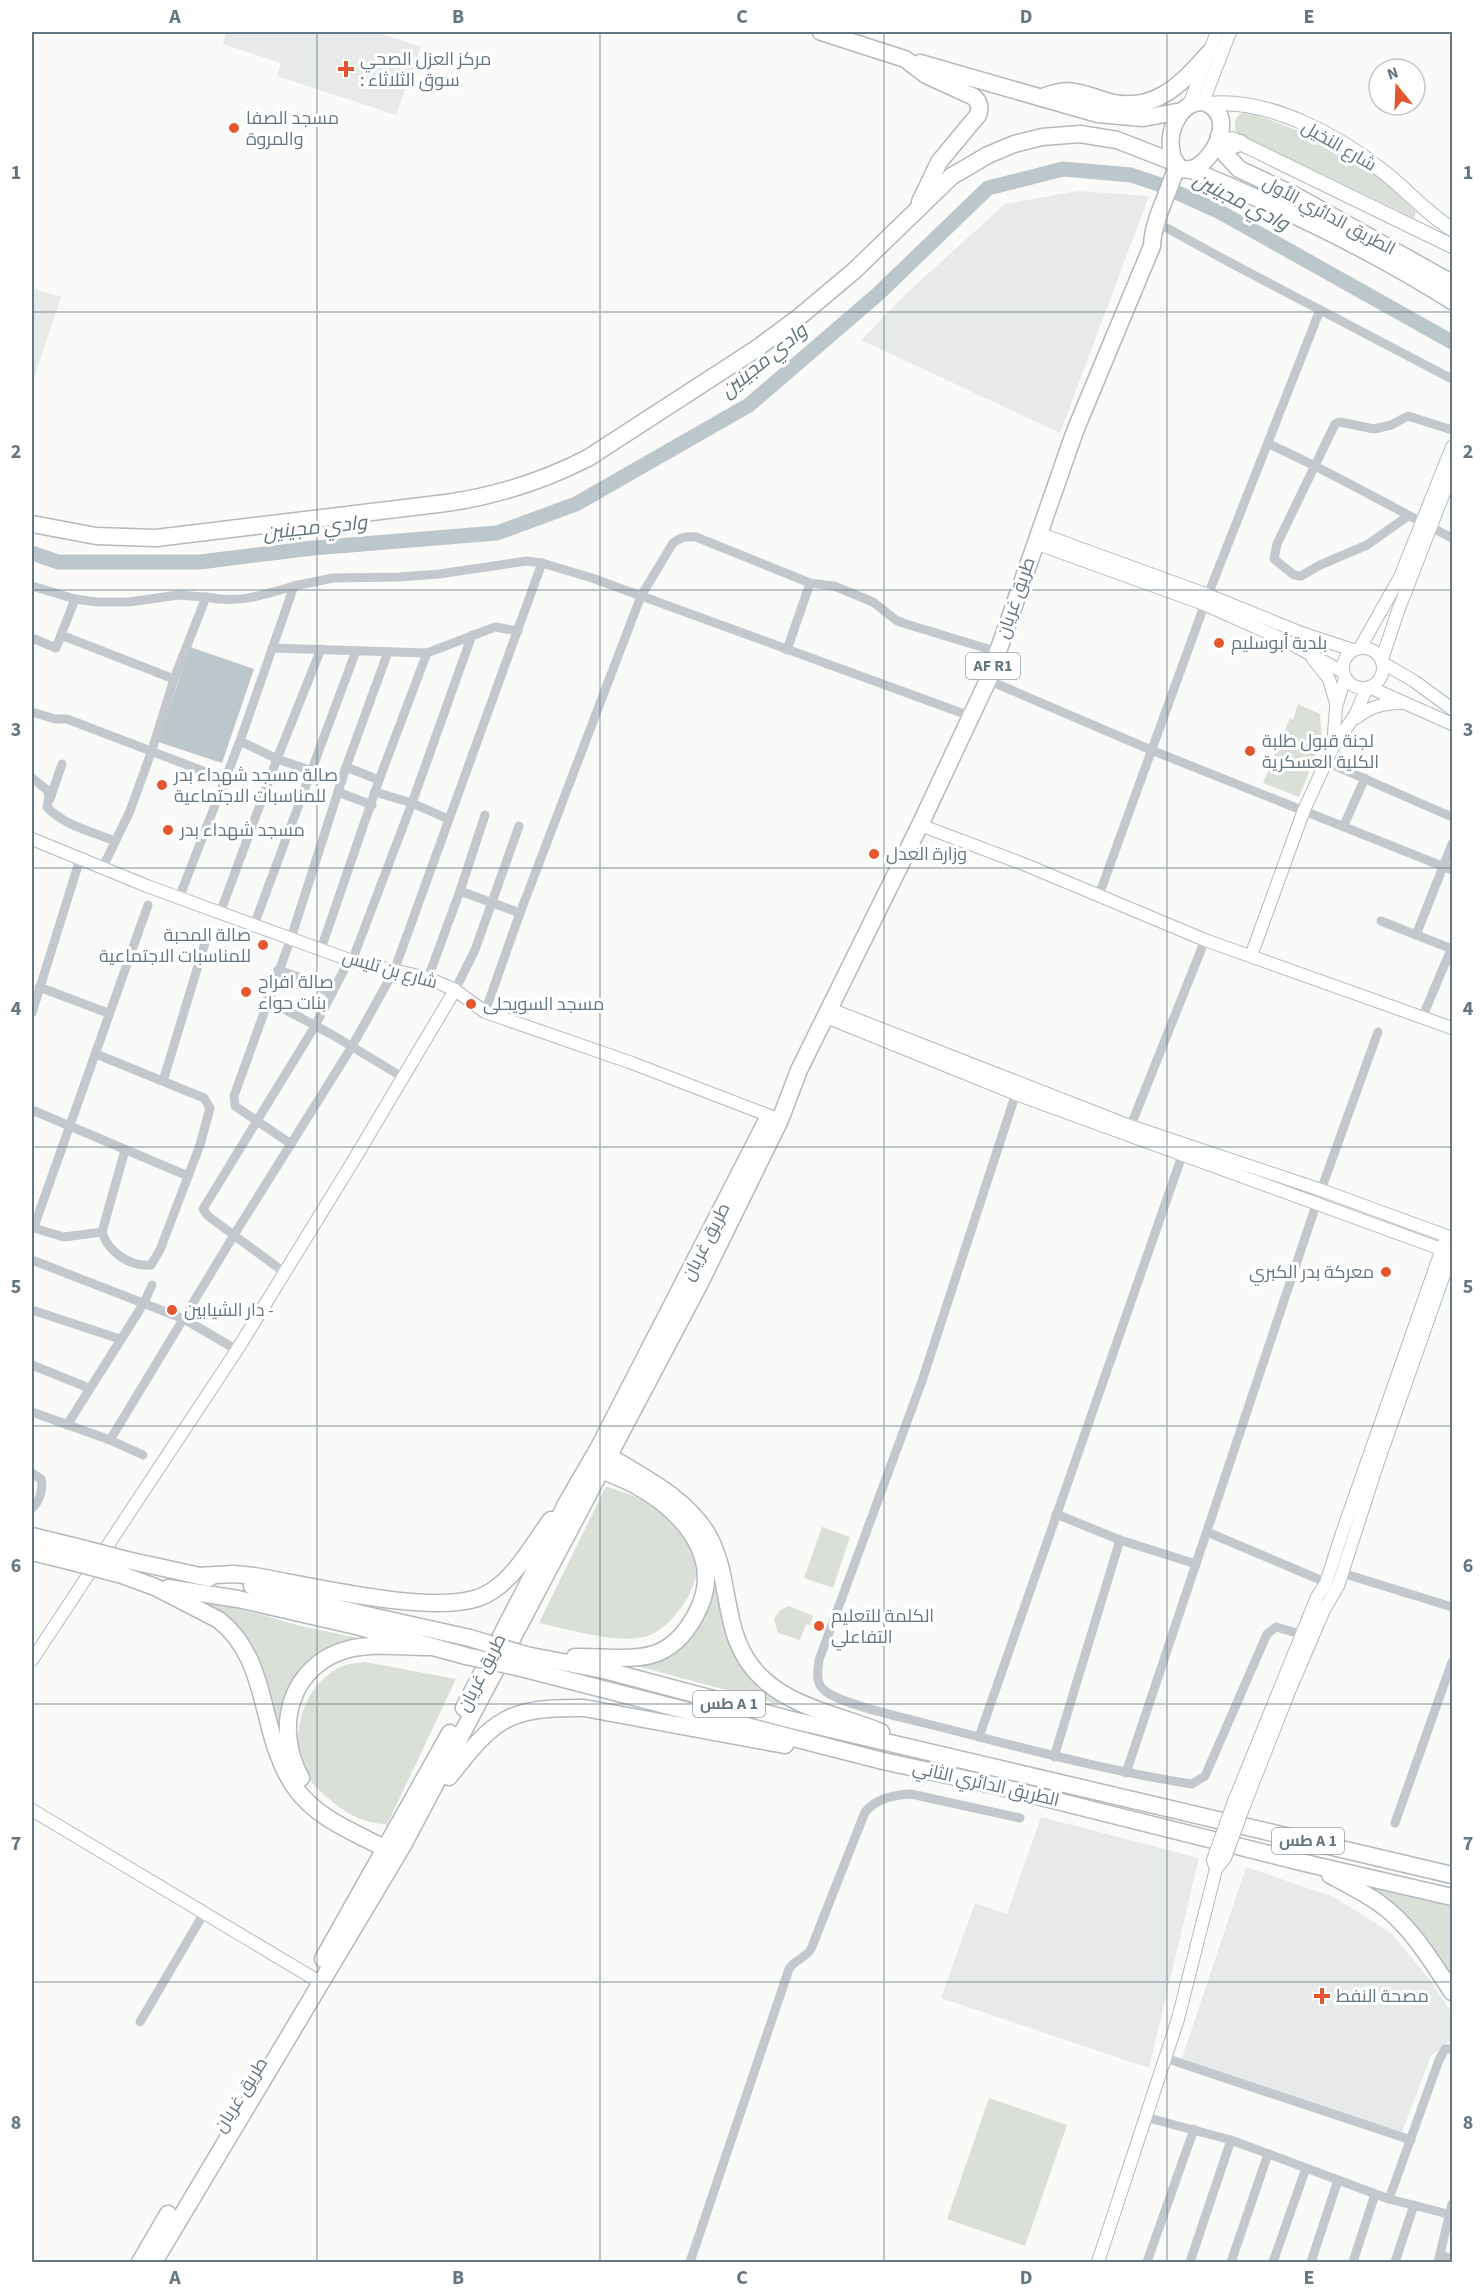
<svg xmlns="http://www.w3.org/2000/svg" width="1484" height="2294" viewBox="0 0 1484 2294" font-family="'Source Sans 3',Cairo,sans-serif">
  <rect width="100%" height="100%" fill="#fafaf8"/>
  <g fill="#e8e9e9">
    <path d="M226,32H376L421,47L396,115L277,76L281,63L223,44Z"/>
    <path d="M1078,191L1149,196L1060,433L861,340L909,291L1005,204Z"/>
    <path d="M32,288L61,297L32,384Z"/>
    <path d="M1041,1817L1199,1858L1149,2068L941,1998L975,1903L1007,1914Z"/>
    <path d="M1246,1867L1334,1897L1391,1933L1430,1980L1452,2013V2039L1431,2056L1402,2132L1180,2064Z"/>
  </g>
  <g fill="#dadfd7">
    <path d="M1246,112C1311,132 1369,162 1416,212L1414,218L1236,132C1233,122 1235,115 1246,112Z"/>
    <path d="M1298,704L1320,714L1322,740L1299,797L1263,783L1290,718L1293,720Z"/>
    <path d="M606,1486C630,1495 657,1502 675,1520C681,1526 693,1548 696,1556C704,1583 673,1628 647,1636C619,1645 568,1629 539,1623Z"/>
    <path d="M822,1527L850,1537L833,1588L804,1578Z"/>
    <path d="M712,1562L738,1655L783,1698L778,1704L615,1660H634L696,1629L705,1617L713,1591Z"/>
    <path d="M182,1596L226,1605L301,1626L377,1642L305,1671L284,1754L255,1658Z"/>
    <path d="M789,1606L813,1616L810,1625L806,1624L800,1640L778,1633L774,1619L780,1610Z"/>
    <path d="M365,1662L456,1679L387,1825C377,1823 366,1822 356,1817C342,1811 315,1789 307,1776C286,1740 303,1682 343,1666C350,1663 358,1663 365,1662Z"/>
    <path d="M1355,1879L1452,1903V1984Z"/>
    <path d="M989,2098L1067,2125L1025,2246L947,2219Z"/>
  </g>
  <path fill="#bbc7cb" d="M190,647L254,669L222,763L158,742Z"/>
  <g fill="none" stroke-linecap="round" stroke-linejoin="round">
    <path stroke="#bbc7cb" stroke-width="15" d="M32,553L58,562H200L313,548L497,533L576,504L749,405L878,294L988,188L1063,169L1131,175L1158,184L1220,212L1452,342"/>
    <defs>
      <g id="secondary">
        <path d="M1203,102L1230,32"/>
        <path d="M1189,105L1217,32"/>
        <path d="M1038,533L1208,595L1304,634L1353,650"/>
        <path d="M1035,543L1204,604L1284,640L1343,672"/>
        <circle cx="1363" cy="668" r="20"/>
        <path d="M1360,648L1400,577L1452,447"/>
        <path d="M1313,659L1329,679L1336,703"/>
        <path d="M1382,659L1398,611L1452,472"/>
        <path d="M1383,663L1414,681L1452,709"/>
        <path d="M1369,687L1452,724"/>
        <path d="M1356,718C1370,707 1383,703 1401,703"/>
        <path d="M1333,747L1336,707L1345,678"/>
        <path d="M920,825L1026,865L1205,940L1452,1028"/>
        <path d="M32,839L147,886L352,961L428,978L455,990L485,1012L632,1063L778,1119"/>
        <path d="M1251,956L1304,810L1332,749L1355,715L1367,688"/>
        <path d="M830,1009L1130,1126L1321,1190L1452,1238"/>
        <path d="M826,1017L1016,1094L1452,1253"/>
        <path d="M32,1660L237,1350L352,1163L455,990"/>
        <path d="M1233,1804L1317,1597L1326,1583L1342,1533L1444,1243"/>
        <path d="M1244,1806L1288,1694L1324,1610L1338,1586L1378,1462L1452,1252"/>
        <path d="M32,1810L313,1978"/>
        <path d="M1098,2262L1178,2019L1216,1869"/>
      </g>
      <g id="primary">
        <path d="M1208,104C1268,97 1339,136 1385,173C1408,191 1427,214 1452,229"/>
        <path d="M1232,139L1452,246"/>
      </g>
      <g id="highway">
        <path d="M821,32L905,59L926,75L972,96C979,100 981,107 978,115L939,162L920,202"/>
        <path d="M920,63L1098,114L1143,118L1182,111"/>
        <path d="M1041,98C1066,86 1078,92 1103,100C1151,116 1180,86 1209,53"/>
        <path d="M1203,102C1255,119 1180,210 1171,149C1168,129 1181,101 1203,102Z"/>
        <path d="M1219,136L1226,155L1239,169L1296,196L1452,283"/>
        <path d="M1226,155L1228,147L1240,143"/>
        <path d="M1189,169C1279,206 1370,249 1452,301"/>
        <path d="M32,524L96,536L156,538L446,503C496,496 543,481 588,458L756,349L798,318L855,270L952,176L988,155L1014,144L1042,137L1080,134L1117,140L1176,163"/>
        <path d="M602,1452C639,1475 685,1496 708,1535C734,1581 719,1638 762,1678C793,1708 842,1716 881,1732"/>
        <path d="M32,1536L73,1546"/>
        <path d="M32,1552L69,1561"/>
        <path d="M127,1560L209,1578"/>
        <path d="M122,1575L155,1587L219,1620C272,1662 258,1737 296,1789C319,1821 362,1835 395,1854"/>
        <path d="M199,1576L234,1574L254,1576C308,1585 439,1618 485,1595C514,1581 532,1545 551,1520"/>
        <path d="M252,1586L362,1614L470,1638"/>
        <path d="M168,1588L238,1599L356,1626L466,1656"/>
        <path d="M526,1655L604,1670L792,1720L1452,1875"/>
        <path d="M575,1657C600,1656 633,1662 657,1653C678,1645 691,1626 700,1606C722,1553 679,1509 635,1485C622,1478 607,1473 593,1466"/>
        <path d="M521,1668L883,1761L993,1785L1305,1863L1452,1897"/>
        <path d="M464,1708L536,1568L566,1504L598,1449L767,1120"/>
        <path d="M449,1777C495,1718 508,1707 584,1708L785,1745"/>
        <path d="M301,1778C273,1728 290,1664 349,1649C373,1643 407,1647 432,1647"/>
        <path d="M1330,1875C1347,1884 1363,1892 1379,1903C1410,1925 1431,1960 1452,1992"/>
        <path d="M323,1959L450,1733"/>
        <path d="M140,2262L168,2214"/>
        <path d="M154,2262L402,1847L700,1283L780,1120L799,1070L920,825L988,680L1075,431L1152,246C1153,218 1170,192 1177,164"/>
      </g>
    </defs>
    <use href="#secondary" stroke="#b3babf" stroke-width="14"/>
    <use href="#primary" stroke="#b5babe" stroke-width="16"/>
    <use href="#highway" stroke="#b4b9bd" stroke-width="19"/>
    <g stroke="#c3c8cc" stroke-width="9">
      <path d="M1165,227L1227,261L1452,379"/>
      <path d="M1269,444C1332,472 1391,507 1452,538"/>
      <path d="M1408,516L1367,545L1320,565L1301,576L1294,575L1274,559L1277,544L1335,424L1340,422L1374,429L1391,425L1408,416L1452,430"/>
      <path d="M32,586L75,599L97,602H129L178,595L206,597L174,679L152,750L130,811L102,869"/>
      <path d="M206,597C240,604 262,595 294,586"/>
      <path d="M61,635L174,679"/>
      <path d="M32,638L56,648L75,599"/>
      <path d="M272,648L427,653L495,627L518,631"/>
      <path d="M787,650L810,583"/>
      <path d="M988,680L1151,750L1452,870"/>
      <path d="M32,712L55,719H67L224,779"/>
      <path d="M240,741L277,759L342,781"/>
      <path d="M1326,762L1452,817"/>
      <path d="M346,767L379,780"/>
      <path d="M32,778L47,790L49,795L47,807C63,825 93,832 115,841"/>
      <path d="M338,792L372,805"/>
      <path d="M375,792L412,803L448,819"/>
      <path d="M50,799L62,764"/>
      <path d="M1344,825L1365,778"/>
      <path d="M460,891L520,913"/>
      <path d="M1099,895L1208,595L1320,310"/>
      <path d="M179,898L240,741L294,586L333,578L399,577L439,574L527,561L542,563L592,578L970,716"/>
      <path d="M220,913L277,759L321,649"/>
      <path d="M1381,921L1452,949"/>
      <path d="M254,925L356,651"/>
      <path d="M1416,935L1452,844"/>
      <path d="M321,949L379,780L427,653"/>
      <path d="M278,970L305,979L332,994"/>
      <path d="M428,978L460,891L485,815"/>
      <path d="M39,987L108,1013"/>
      <path d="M455,990L475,950L519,826"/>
      <path d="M267,1000L331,1034L404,1078"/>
      <path d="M485,1012L520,913L641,596L673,543C681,537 686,536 696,537L810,583L834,586L873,602L896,620L903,623L998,652"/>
      <path d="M32,1013L80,859"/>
      <path d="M1422,1018L1452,947"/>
      <path d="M96,1054L204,1098L210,1108L200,1145L160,1250L151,1265C130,1267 108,1252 102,1232L125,1150"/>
      <path d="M163,1081L205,943"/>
      <path d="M1017,1090L922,1381L819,1660C818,1671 815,1682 824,1690C837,1703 904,1718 924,1723C1013,1745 1101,1770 1192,1784L1205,1776L1267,1634L1276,1627L1307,1636"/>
      <path d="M32,1110L188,1176"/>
      <path d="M1129,1130L1205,940"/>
      <path d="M291,1144L235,1106L234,1096L291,938L346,767L388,652"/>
      <path d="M102,1232L64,1237L37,1229L35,1224L148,905"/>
      <path d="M32,1260L184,1319L237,1350"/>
      <path d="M284,1272L208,1216L203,1209L315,1026L347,964L352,961L412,803L472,635"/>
      <path d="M32,1310L120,1339"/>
      <path d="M32,1365L89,1388"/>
      <path d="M32,1412L110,1440L143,1455"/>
      <path d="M67,1425L144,1303L152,1285"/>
      <path d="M110,1440L234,1235L351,1048L394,971L542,563"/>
      <path d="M32,1473L41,1479C44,1488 39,1503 32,1508"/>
      <path d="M1056,1514L1120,1540L1196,1564"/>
      <path d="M1207,1532L1330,1584"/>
      <path d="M1342,1573L1452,1607"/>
      <path d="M979,1737L1184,1150"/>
      <path d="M1054,1757L1120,1540"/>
      <path d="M1126,1773L1321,1190L1378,1032"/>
      <path d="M1395,1823L1452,1662"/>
      <path d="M140,2022L204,1913"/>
      <path d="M1165,2058L1411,2140"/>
      <path d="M1145,2117L1231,2140L1389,2199L1452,2215"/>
      <path d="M1389,2199L1439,2060L1445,2049H1452"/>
      <path d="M1441,2255L1452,2259"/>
      <path d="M690,2262L789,1969C795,1959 805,1959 811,1949L865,1812C877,1798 894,1795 911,1794L1020,1818"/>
      <path d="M1147,2262L1194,2129"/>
      <path d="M1190,2262L1231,2140"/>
      <path d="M1231,2262L1268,2154"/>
      <path d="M1273,2262L1306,2168"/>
      <path d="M1311,2262L1338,2180"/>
      <path d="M1353,2262L1375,2194"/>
      <path d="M1395,2262L1414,2205"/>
      <path d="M1438,2262L1452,2204"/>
    </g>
    <use href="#secondary" stroke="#fff" stroke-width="12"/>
    <use href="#primary" stroke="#fff" stroke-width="14"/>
    <use href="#highway" stroke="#fff" stroke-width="16"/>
    <defs>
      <g id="secondary-bridge">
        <path d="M1216,1869L1225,1858L1244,1806"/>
        <path d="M1216,1869L1213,1860L1233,1804"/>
      </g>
      <g id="highway-bridge">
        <path d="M73,1546L127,1560"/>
        <path d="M69,1561L122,1575"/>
        <path d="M470,1638L526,1655"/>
        <path d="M466,1656L521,1668"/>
      </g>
    </defs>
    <use href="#secondary-bridge" stroke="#b3babf" stroke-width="14" stroke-linecap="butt"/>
    <use href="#highway-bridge" stroke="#b4b9bd" stroke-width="19" stroke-linecap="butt"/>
    <use href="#secondary-bridge" stroke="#fff" stroke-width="12"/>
    <use href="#highway-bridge" stroke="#fff" stroke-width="16"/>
  </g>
  <path fill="none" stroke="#657683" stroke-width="1.5" stroke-opacity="0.55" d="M317,32V2262M600,32V2262M884,32V2262M1167,32V2262M32,312H1452M32,590H1452M32,868H1452M32,1147H1452M32,1426H1452M32,1704H1452M32,1982H1452"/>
  <g fill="#e4572e" stroke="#fff" stroke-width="2">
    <path d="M343 60h6v6h6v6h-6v6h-6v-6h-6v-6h6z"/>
    <circle cx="234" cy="128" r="6"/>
    <circle cx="1219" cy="643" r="6"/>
    <circle cx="1250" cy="751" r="6"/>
    <circle cx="162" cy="785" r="6"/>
    <circle cx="168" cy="830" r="6"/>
    <circle cx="874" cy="854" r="6"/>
    <circle cx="263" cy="945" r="6"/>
    <circle cx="246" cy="992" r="6"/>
    <circle cx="471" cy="1004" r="6"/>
    <circle cx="1386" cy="1272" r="6"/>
    <circle cx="172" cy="1310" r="6"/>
    <circle cx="819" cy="1626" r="6"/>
    <path d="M1319 1987h6v6h6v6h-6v6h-6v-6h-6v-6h6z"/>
  </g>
  <g text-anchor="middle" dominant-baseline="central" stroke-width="6" stroke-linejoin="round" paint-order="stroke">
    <g fill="#fff" stroke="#939fa8" stroke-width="1.5">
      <rect x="966" y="653" width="54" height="26" rx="4.5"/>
      <rect x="693" y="1691" width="72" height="26" rx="4.5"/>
      <rect x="1272" y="1828" width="72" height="26" rx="4.5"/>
    </g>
    <g font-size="16" font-weight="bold" fill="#657683">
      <text x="993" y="666">AF R1</text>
      <text x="729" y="1704">طس A 1</text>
      <text x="1308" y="1841">طس A 1</text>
    </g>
    <g font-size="18" fill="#657683" stroke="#fff" text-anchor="start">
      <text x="360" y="59">مركز العزل الصحي<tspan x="360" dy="21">: سوق الثلاثاء</tspan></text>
      <text x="246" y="118">مسجد الصفا<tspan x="246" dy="21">والمروة</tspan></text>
      <text x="1231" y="643">بلدية أبوسليم</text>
      <text x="1262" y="741">لجنة قبول طلبة<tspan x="1262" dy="21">الكلية العسكرية</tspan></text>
      <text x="174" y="775">صالة مسجد شهداء بدر<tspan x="174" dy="21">للمناسبات الاجتماعية</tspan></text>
      <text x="180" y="830">مسجد شهداء بدر</text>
      <text x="886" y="854">وزارة العدل</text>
      <text x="251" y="935" text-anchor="end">صالة المحبة<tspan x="251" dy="21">للمناسبات الاجتماعية</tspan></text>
      <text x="258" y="982">صالة افراح<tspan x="258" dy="21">بنات حواء</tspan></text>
      <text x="483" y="1004">مسجد السويحلى</text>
      <text x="1374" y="1272" text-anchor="end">معركة بدر الكبري</text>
      <text x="184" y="1310">دار الشيابين -</text>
      <text x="831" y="1616">الكلمة للتعليم<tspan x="831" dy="21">التفاعلي</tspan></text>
      <text x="1336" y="1996">مصحة النفط</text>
    </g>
    <g font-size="18" fill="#657683" stroke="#fff">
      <text transform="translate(1339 146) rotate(30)">شارع النخيل</text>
      <text transform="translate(1329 216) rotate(28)">الطريق الدائري الأول</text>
      <text transform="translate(1016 598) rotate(-71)">طريق غريان</text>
      <text transform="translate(390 970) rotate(16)">شارع بن تليس</text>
      <text transform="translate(706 1242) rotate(-63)">طريق غريان</text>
      <text transform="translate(482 1673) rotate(-63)">طريق غريان</text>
      <text transform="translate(986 1784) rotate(13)">الطريق الدائري الثاني</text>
      <text transform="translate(241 2095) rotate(-58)">طريق غريان</text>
    </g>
    <g font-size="20" font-style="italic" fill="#60757c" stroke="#fff">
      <text transform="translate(1241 202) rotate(27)">وادي مجينين</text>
      <text transform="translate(764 361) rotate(-39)">وادي مجينين</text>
      <text transform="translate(315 528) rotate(-6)">وادي مجينين</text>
    </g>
  </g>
  <rect width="1484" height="2294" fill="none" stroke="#ffffff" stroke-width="66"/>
  <g transform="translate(1397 87) rotate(342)"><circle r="28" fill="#ffffff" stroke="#c1c8cd" stroke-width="1.5"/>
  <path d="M0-4.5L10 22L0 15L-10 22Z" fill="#e4572e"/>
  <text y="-9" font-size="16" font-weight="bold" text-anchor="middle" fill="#657683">N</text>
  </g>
  <rect x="33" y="33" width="1418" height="2228" fill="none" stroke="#657683" stroke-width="2"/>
  <g font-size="20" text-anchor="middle" font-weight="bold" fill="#657683">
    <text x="175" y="23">A</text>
    <text x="458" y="23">B</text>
    <text x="742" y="23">C</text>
    <text x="1026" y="23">D</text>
    <text x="1309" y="23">E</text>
    <text x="16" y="179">1</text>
    <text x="1468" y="179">1</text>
    <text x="16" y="458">2</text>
    <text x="1468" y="458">2</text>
    <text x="16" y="736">3</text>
    <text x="1468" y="736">3</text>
    <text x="16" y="1015">4</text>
    <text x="1468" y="1015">4</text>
    <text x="16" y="1293">5</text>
    <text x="1468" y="1293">5</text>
    <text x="16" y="1572">6</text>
    <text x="1468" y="1572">6</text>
    <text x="16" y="1850">7</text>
    <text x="1468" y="1850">7</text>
    <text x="16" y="2129">8</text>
    <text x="1468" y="2129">8</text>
    <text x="175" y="2284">A</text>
    <text x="458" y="2284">B</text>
    <text x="742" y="2284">C</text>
    <text x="1026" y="2284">D</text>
    <text x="1309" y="2284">E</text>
  </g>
</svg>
